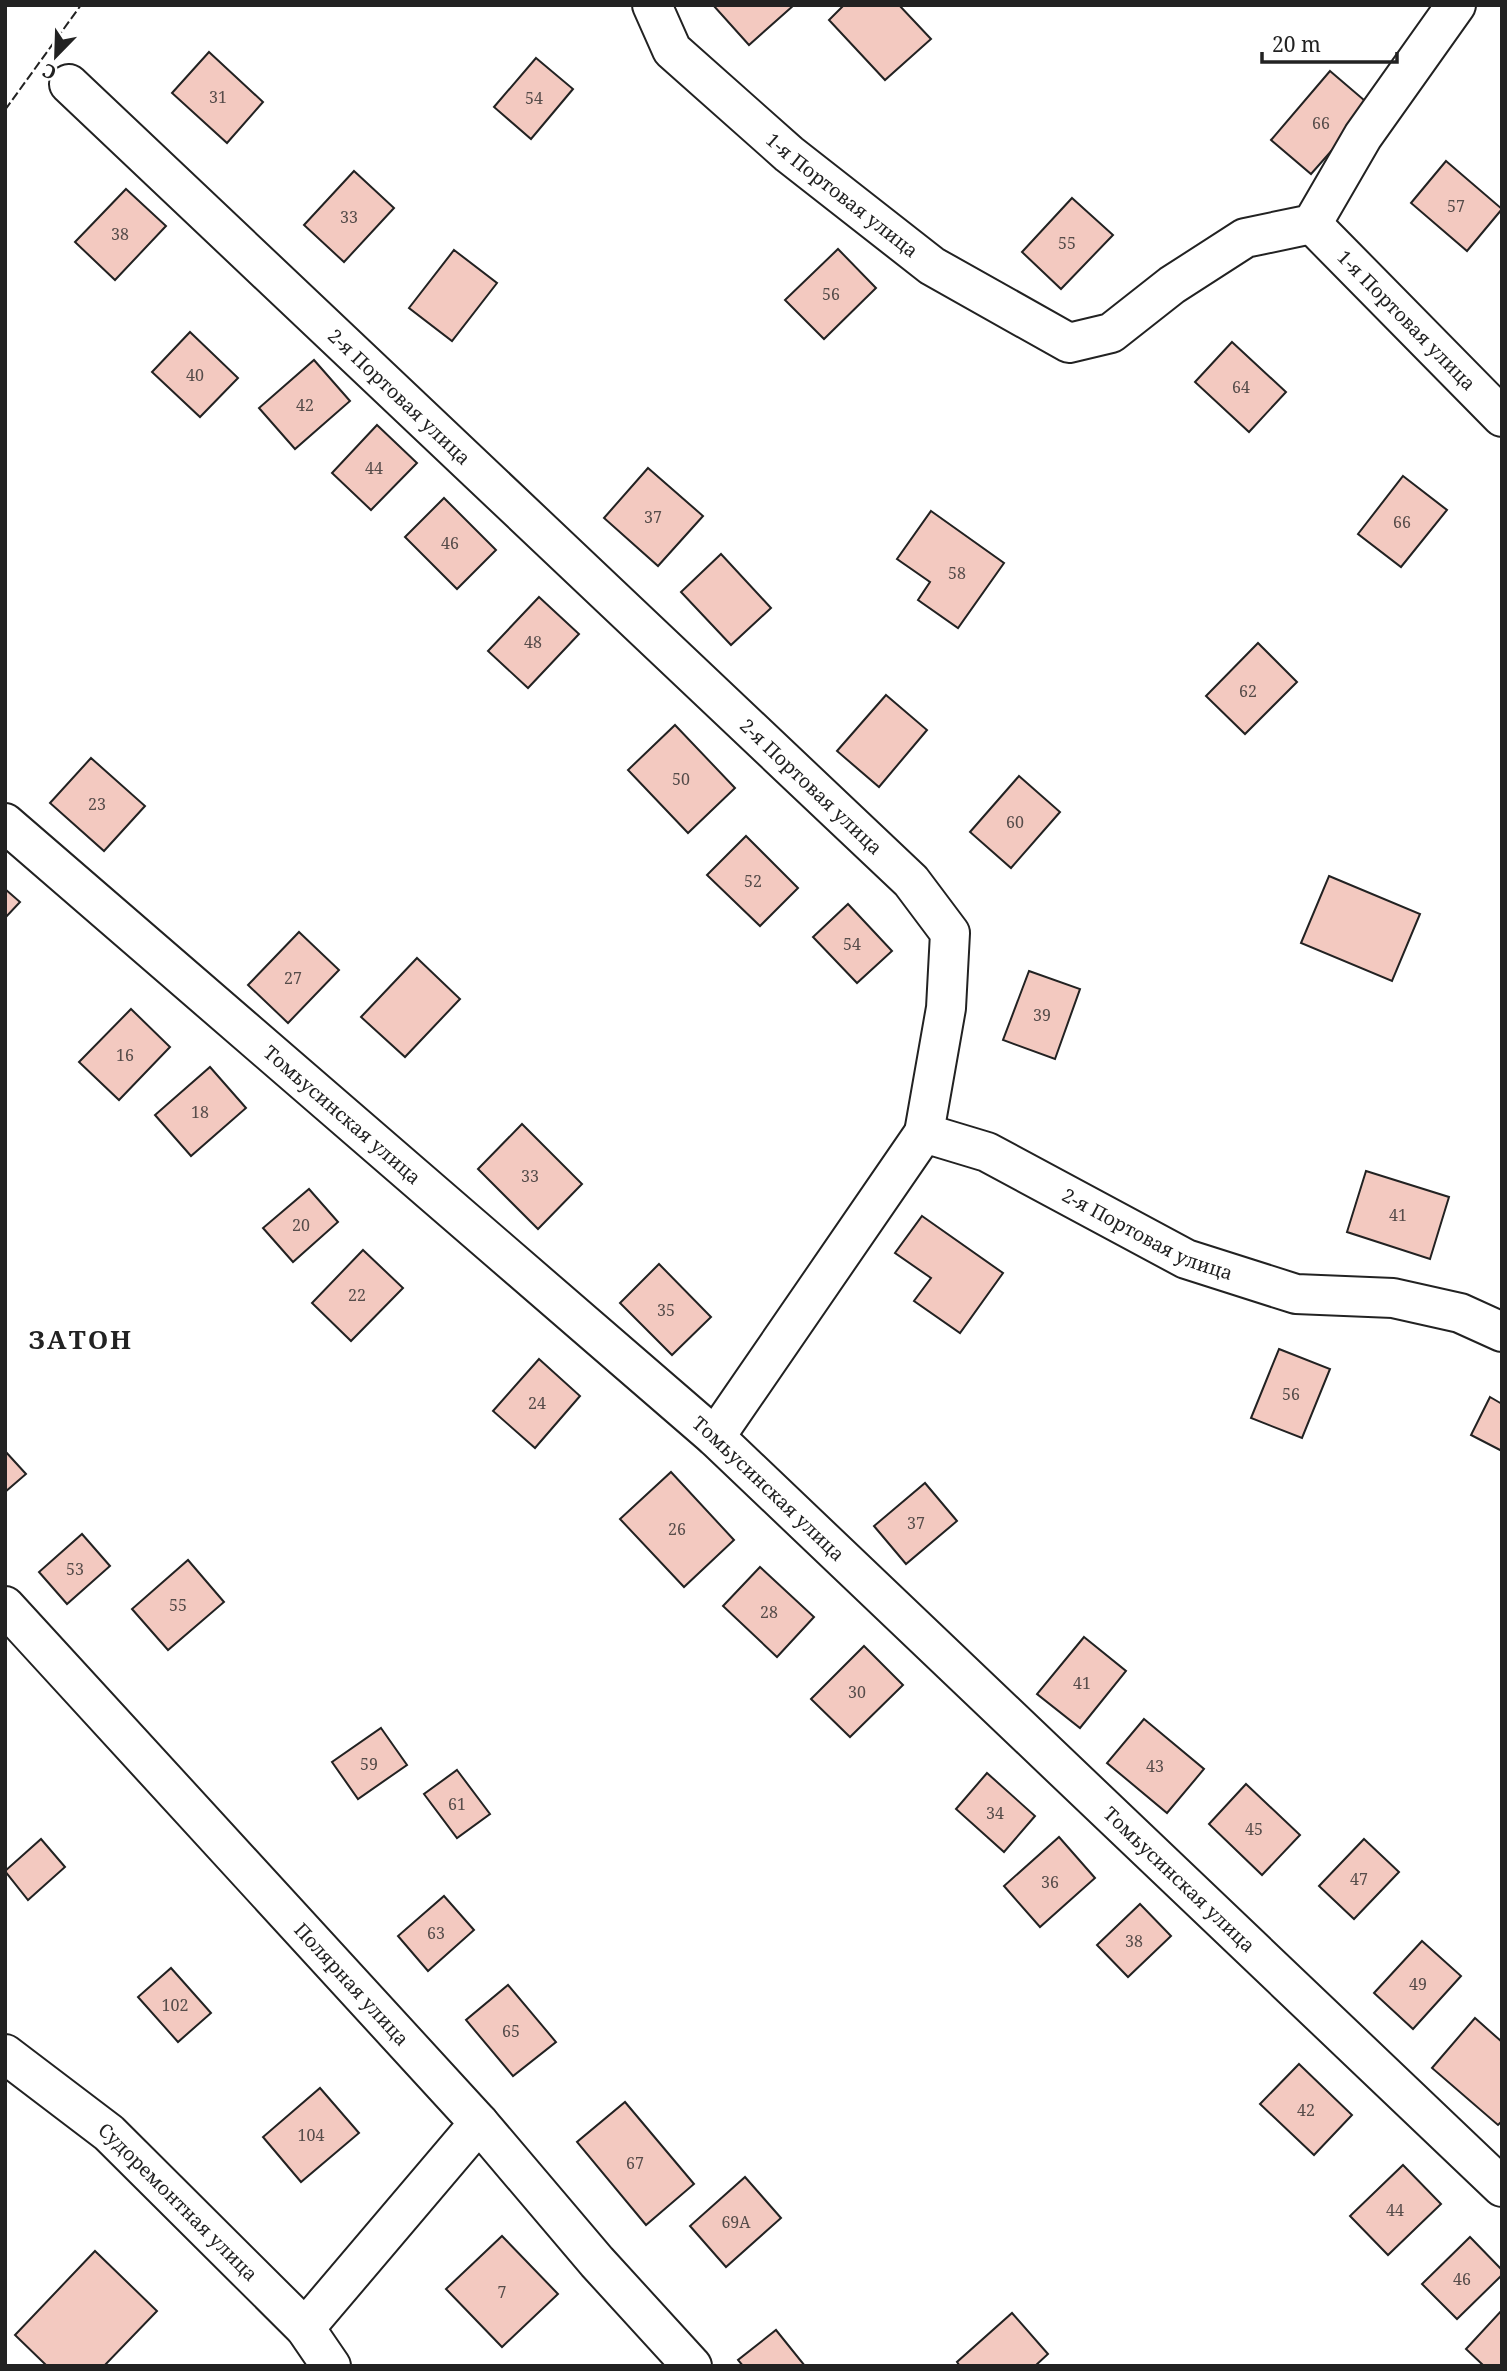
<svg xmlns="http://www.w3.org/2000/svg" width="1507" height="2371" viewBox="0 0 1507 2371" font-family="'Noto Serif',serif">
  <rect width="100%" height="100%" fill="#fff"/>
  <g fill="#f3c9c0" stroke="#222" stroke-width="2">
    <path d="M713,5H794L749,45Z"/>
    <path d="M844,5H899L931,39L885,80L829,20Z"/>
    <path d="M209,52L263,102L227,143L172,93Z"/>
    <path d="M536,58L573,89L531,139L494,107Z"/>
    <path d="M1330,71L1371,106L1311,174L1271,140Z"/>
    <path d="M1446,161L1502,209L1467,251L1411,203Z"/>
    <path d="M354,171L394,208L344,262L304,225Z"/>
    <path d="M126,189L166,226L115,280L75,242Z"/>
    <path d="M1072,198L1113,235L1061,289L1022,252Z"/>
    <path d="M838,249L876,288L824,339L785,300Z"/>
    <path d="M454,250L497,283L452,341L409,308Z"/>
    <path d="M190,332L238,378L200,417L152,372Z"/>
    <path d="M1232,342L1286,392L1249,432L1195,382Z"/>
    <path d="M314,360L350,401L295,449L259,408Z"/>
    <path d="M377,425L417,463L371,510L332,473Z"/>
    <path d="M648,468L703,516L658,566L604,518Z"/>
    <path d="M1403,476L1447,510L1401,567L1358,534Z"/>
    <path d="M444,498L496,550L457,589L405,537Z"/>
    <path d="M931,511L1004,563L958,628L918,600L930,582L897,559Z"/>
    <path d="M721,554L771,608L731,645L681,592Z"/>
    <path d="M539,597L579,634L528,688L488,651Z"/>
    <path d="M1258,643L1297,682L1245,734L1206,696Z"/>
    <path d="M886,695L927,730L879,787L837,751Z"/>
    <path d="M675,725L735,788L688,833L628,770Z"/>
    <path d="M91,758L145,806L104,851L50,803Z"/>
    <path d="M1019,776L1060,812L1011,868L970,832Z"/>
    <path d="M746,836L798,888L760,926L707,875Z"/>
    <path d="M1329,876L1420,914L1392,981L1301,943Z"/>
    <path d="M5,889L20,902L5,918Z"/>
    <path d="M848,904L892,951L857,983L813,937Z"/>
    <path d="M299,932L339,970L288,1023L248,985Z"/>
    <path d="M417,958L460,999L405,1057L361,1017Z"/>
    <path d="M1029,971L1080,989L1055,1059L1003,1040Z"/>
    <path d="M131,1009L170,1047L119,1100L79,1062Z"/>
    <path d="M210,1067L246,1108L191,1156L155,1115Z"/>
    <path d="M522,1124L582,1184L538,1229L478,1169Z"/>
    <path d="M1366,1171L1449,1197L1430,1259L1347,1232Z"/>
    <path d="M309,1189L338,1222L293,1262L263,1228Z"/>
    <path d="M922,1216L1003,1273L960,1333L914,1301L931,1278L895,1253Z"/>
    <path d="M363,1250L403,1288L351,1341L312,1303Z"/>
    <path d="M659,1264L711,1317L672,1355L620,1303Z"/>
    <path d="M1279,1349L1330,1369L1302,1438L1251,1418Z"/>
    <path d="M539,1359L580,1396L535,1448L493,1411Z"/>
    <path d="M1490,1397L1502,1404V1451L1471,1435Z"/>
    <path d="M5,1451L26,1474L5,1492Z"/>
    <path d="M671,1472L734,1540L684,1587L620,1519Z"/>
    <path d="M925,1483L957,1521L906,1564L874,1526Z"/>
    <path d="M82,1534L110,1566L67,1604L39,1572Z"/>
    <path d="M188,1560L224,1602L168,1650L132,1609Z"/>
    <path d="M760,1567L814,1617L777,1657L723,1606Z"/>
    <path d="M1084,1637L1126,1671L1080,1728L1037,1694Z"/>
    <path d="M864,1646L903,1685L850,1737L811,1699Z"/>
    <path d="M1144,1719L1204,1769L1167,1813L1107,1763Z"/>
    <path d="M381,1728L407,1765L358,1799L332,1762Z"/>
    <path d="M457,1770L490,1814L457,1838L424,1794Z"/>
    <path d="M987,1773L1035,1816L1004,1852L956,1809Z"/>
    <path d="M1246,1784L1300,1835L1262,1875L1209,1824Z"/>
    <path d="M1059,1837L1095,1878L1040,1927L1004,1886Z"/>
    <path d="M41,1839L65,1867L28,1900L5,1871Z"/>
    <path d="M1364,1839L1399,1872L1354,1919L1319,1886Z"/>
    <path d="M444,1896L474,1930L428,1971L398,1936Z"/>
    <path d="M1140,1904L1171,1936L1128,1977L1097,1945Z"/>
    <path d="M1422,1941L1461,1976L1413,2029L1374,1993Z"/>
    <path d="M171,1968L211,2013L178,2042L138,1997Z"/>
    <path d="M508,1985L556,2042L513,2076L466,2020Z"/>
    <path d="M1475,2018L1502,2042V2121L1498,2125L1432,2068Z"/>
    <path d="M1299,2064L1352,2115L1314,2155L1260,2104Z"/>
    <path d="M320,2088L359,2133L301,2182L263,2137Z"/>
    <path d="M625,2102L694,2184L646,2225L577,2142Z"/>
    <path d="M1403,2165L1441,2204L1388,2255L1350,2216Z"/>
    <path d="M745,2177L781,2218L726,2267L690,2226Z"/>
    <path d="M502,2236L558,2294L502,2347L446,2289Z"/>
    <path d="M1470,2237L1502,2270V2275L1457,2319L1422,2284Z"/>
    <path d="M95,2251L157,2311L104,2366H47L15,2335Z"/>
    <path d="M1502,2310V2366H1484L1466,2349Z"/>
    <path d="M1012,2313L1048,2354L1035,2366H960L957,2362Z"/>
    <path d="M776,2330L805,2366H743L738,2360Z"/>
  </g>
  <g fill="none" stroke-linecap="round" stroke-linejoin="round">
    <defs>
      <g id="minor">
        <path id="s1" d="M652,5L672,50L789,154L932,266L1069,343L1111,333L1172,285L1245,238L1312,224L1363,136L1456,5"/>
        <path id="s2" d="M69,84L911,881L950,933L946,1008L924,1133L987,1152L1186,1259L1296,1294L1393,1298L1460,1313L1502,1332"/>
        <path id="s3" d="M1312,224L1502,417"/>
        <path id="s4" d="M5,823L715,1437L1502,2187"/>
        <path d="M715,1437L924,1133"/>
        <path id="s5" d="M5,1606L479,2123L597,2262L692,2366"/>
        <path id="s6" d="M5,2054L109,2133L305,2328L331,2366"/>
        <path d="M305,2328L479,2123"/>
      </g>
    </defs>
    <use href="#minor" stroke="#222" stroke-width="42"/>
    <use href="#minor" stroke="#fff" stroke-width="38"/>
    <path stroke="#222" stroke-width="2" stroke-dasharray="9 3.5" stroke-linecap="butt" d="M5,110L81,5"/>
  </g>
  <g text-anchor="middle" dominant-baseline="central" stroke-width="5" stroke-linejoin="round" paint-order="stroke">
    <g font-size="16" fill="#564c4a">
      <text x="218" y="97">31</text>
      <text x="534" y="98">54</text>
      <text x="1321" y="123">66</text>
      <text x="1456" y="206">57</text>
      <text x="349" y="217">33</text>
      <text x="120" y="234">38</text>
      <text x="1067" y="243">55</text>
      <text x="831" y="294">56</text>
      <text x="195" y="375">40</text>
      <text x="1241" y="387">64</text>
      <text x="305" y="405">42</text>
      <text x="374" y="468">44</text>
      <text x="653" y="517">37</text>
      <text x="1402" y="522">66</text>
      <text x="450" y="543">46</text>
      <text x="957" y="573">58</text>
      <text x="533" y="642">48</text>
      <text x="1248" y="691">62</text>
      <text x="681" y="779">50</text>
      <text x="97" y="804">23</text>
      <text x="1015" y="822">60</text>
      <text x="753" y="881">52</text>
      <text x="852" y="944">54</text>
      <text x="293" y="978">27</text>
      <text x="1042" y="1015">39</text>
      <text x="125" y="1055">16</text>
      <text x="200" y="1112">18</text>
      <text x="530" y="1176">33</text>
      <text x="1398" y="1215">41</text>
      <text x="301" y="1225">20</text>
      <text x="357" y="1295">22</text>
      <text x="666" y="1310">35</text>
      <text x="1291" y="1394">56</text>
      <text x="537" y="1403">24</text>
      <text x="916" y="1523">37</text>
      <text x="677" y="1529">26</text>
      <text x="75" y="1569">53</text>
      <text x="178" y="1605">55</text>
      <text x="769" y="1612">28</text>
      <text x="1082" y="1683">41</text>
      <text x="857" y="1692">30</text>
      <text x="369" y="1764">59</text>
      <text x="1155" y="1766">43</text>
      <text x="457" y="1804">61</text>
      <text x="995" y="1813">34</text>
      <text x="1254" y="1829">45</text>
      <text x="1359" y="1879">47</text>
      <text x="1050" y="1882">36</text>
      <text x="436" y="1933">63</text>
      <text x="1134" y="1941">38</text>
      <text x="1418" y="1984">49</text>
      <text x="175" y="2005">102</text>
      <text x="511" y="2031">65</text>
      <text x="1306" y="2110">42</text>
      <text x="311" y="2135">104</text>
      <text x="635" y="2163">67</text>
      <text x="1395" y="2210">44</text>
      <text x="736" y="2222">69А</text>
      <text x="1462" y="2279">46</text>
      <text x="502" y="2292">7</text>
    </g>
    <g font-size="19" fill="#222" stroke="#fff">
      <text stroke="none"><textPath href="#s1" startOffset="273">1-я Портовая улица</textPath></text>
      <text stroke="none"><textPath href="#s3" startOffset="135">1-я Портовая улица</textPath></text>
      <text stroke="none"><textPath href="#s2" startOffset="455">2-я Портовая улица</textPath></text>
      <text stroke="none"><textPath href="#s2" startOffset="1022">2-я Портовая улица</textPath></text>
      <text stroke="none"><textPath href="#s4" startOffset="446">Томьусинская улица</textPath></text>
      <text stroke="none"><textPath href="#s2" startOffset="1673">2-я Портовая улица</textPath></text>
      <text stroke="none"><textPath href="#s4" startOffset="1013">Томьусинская улица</textPath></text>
      <text stroke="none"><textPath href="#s4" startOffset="1580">Томьусинская улица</textPath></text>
      <text stroke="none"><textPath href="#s5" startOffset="513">Полярная улица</textPath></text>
      <text stroke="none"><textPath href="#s6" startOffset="228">Судоремонтная улица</textPath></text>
    </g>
    <g font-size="26" font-weight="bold" letter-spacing="2" fill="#222" stroke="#fff">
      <text x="81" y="1339">ЗАТОН</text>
    </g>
  </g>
  <rect width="1507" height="2371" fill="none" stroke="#222222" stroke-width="14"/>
  <g transform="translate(56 56) rotate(203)" stroke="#ffffff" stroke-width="5" paint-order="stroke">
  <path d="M0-5L12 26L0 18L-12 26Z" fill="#222222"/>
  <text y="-10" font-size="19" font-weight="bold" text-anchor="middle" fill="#222222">С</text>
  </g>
  <path d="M1262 52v10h135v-10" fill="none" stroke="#222222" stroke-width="3.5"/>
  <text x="1272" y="52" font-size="21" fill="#222222" stroke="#ffffff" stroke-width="5" paint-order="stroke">20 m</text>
</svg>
